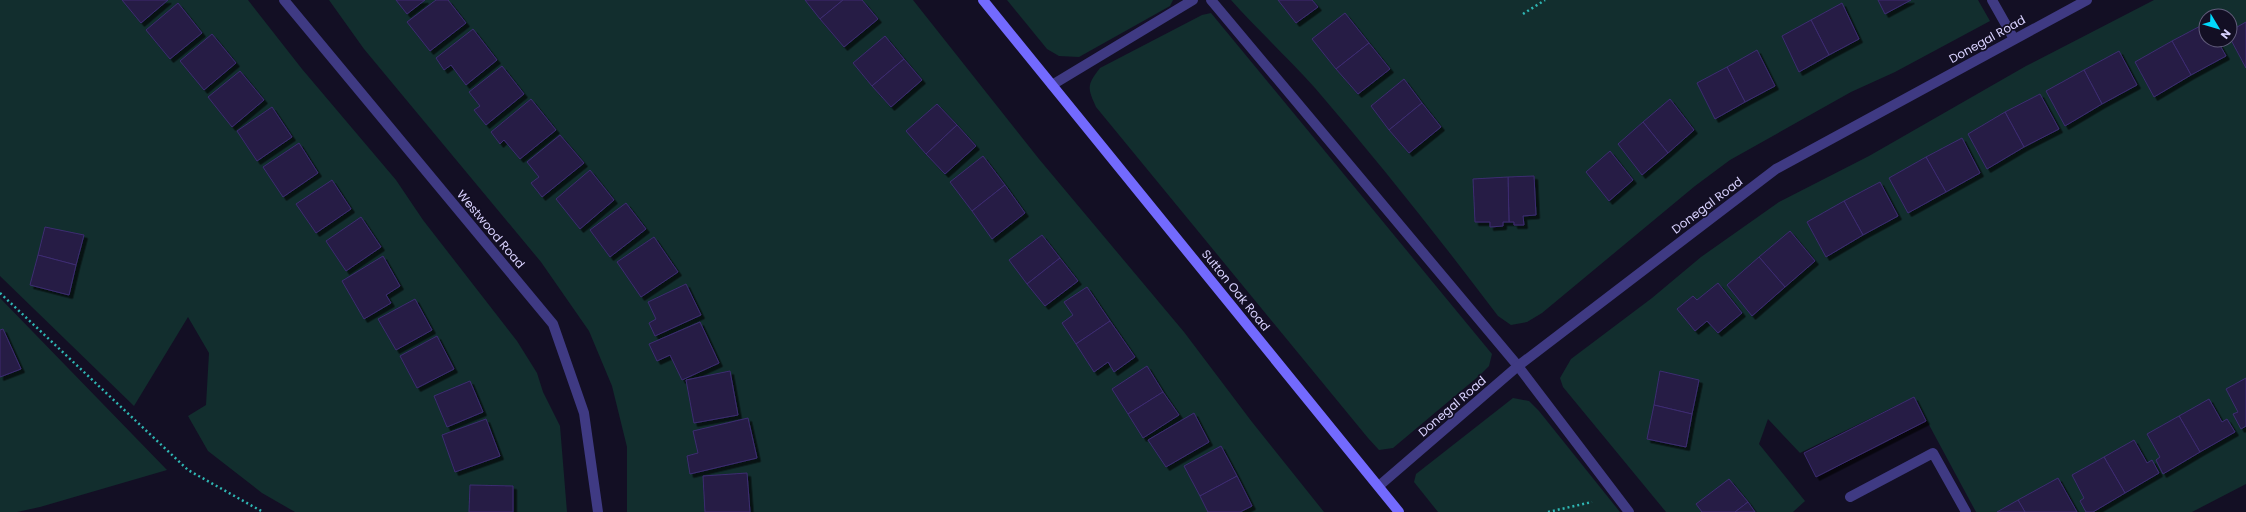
<svg xmlns="http://www.w3.org/2000/svg" width="2246" height="512" viewBox="0 0 2246 512" font-family="Poppins,sans-serif">
  <defs>
    <filter id="shadow"><feDropShadow dx="3.5" dy="3.5" stdDeviation="0" flood-color="#0009"/></filter>
  </defs>
  <rect width="100%" height="100%" fill="#130f24"/>
  <g fill="#122e2e" fill-rule="evenodd">
    <path d="M0,0H248L302,69L396,180L423,220L517,341L537,373L543,392L560,426L567,512H295L262,493L208,451L188,416L206,405L209,353L188,317L134,406L0,276Z"/>
    <path d="M329,0H913L1039,159L1184,332L1252,422L1324,512H627V447L612,386L589,331L541,262L364,49Z"/>
    <path d="M1007,0H1173L1170,6L1079,57L1059,56L1047,49Z"/>
    <path d="M1231,0H1978L1990,21L1895,72L1851,92L1730,160L1695,186L1542,313L1527,322L1511,325L1498,316C1439,238 1379,162 1315,88C1288,58 1258,30 1231,0Z"/>
    <path d="M2154,0H2246V484L2192,512H1976L1914,397L1800,453L1768,419L1759,444L1805,501L1793,512H1666L1563,387L1560,378L1571,359L1652,298L1701,257L1779,202L1869,156L2026,66ZM2206,16H2230V40H2206Z"/>
    <path d="M1211,13L1492,354L1489,366L1480,375L1393,448L1379,450L1368,438L1096,107C1087,87 1087,85 1100,68L1202,15Z"/>
    <path d="M0,298L167,470L40,507L17,512H0Z"/>
    <path d="M1513,398L1529,401L1539,411L1620,512H1438L1414,482L1416,474Z"/>
  </g>
  <g fill="#251b45" stroke="#3d2d71" filter="url(#shadow)">
    <path d="M122,0H168L141,23Z"/>
    <path d="M396,0H425L407,14Z"/>
    <path d="M436,0H448L466,23L430,51L407,22Z"/>
    <path d="M805,0H843L820,19Z"/>
    <path d="M843,0H862L878,19L844,47L820,19Z"/>
    <path d="M1278,0H1312L1318,7L1296,23Z"/>
    <path d="M1878,0H1911L1885,14Z"/>
    <path d="M178,3L202,33L170,59L146,30Z"/>
    <path d="M1842,3L1859,39L1829,55L1811,20Z"/>
    <path d="M1345,13L1369,43L1336,69L1312,39Z"/>
    <path d="M1811,20L1829,55L1799,72L1782,36Z"/>
    <path d="M2246,22V68L2230,38V31Z"/>
    <path d="M2206,23V40H2217L2226,56L2191,75L2172,41Z"/>
    <path d="M473,29L497,60L466,85L451,65L444,70L436,58Z"/>
    <path d="M212,34L236,63L204,90L180,61Z"/>
    <path d="M885,36L904,59L872,86L853,63Z"/>
    <path d="M2172,41L2191,75L2154,97L2135,62Z"/>
    <path d="M1369,43L1390,69L1358,94L1336,69Z"/>
    <path d="M1757,50L1775,86L1745,102L1727,67Z"/>
    <path d="M2119,51L2137,85L2102,104L2084,70Z"/>
    <path d="M904,59L922,80L891,107L872,86Z"/>
    <path d="M502,66L524,94L486,125L474,110L480,106L469,92Z"/>
    <path d="M1727,67L1745,102L1715,119L1697,83Z"/>
    <path d="M2084,70L2102,104L2065,126L2046,91Z"/>
    <path d="M240,71L264,100L232,127L208,97Z"/>
    <path d="M1404,79L1422,103L1389,130L1371,106Z"/>
    <path d="M2040,94L2059,129L2024,147L2005,112Z"/>
    <path d="M531,99L556,130L520,159L504,140L500,144L491,132Z"/>
    <path d="M1670,99L1694,130L1668,153L1643,122Z"/>
    <path d="M1422,103L1441,127L1409,153L1389,130Z"/>
    <path d="M937,104L957,125L926,154L906,131Z"/>
    <path d="M272,107L292,137L257,161L237,131Z"/>
    <path d="M2005,112L2024,147L1987,169L1968,134Z"/>
    <path d="M1643,122L1668,153L1642,175L1618,144Z"/>
    <path d="M957,125L976,146L945,174L926,154Z"/>
    <path d="M560,135L584,163L542,197L531,183L539,177L527,162Z"/>
    <path d="M1962,138L1980,173L1946,192L1926,157Z"/>
    <path d="M299,143L318,173L283,197L263,167Z"/>
    <path d="M1610,151L1633,180L1609,201L1586,172Z"/>
    <path d="M983,156L1005,185L972,211L950,182Z"/>
    <path d="M1926,157L1946,192L1908,213L1889,178Z"/>
    <path d="M590,170L614,200L580,229L556,199Z"/>
    <path d="M1534,176L1536,215L1523,216L1524,225H1514V222H1509L1508,177Z"/>
    <path d="M1508,177L1509,222H1503V226L1490,227V222H1475L1473,179Z"/>
    <path d="M332,180L351,209L316,233L296,204Z"/>
    <path d="M1880,182L1898,216L1863,235L1844,201Z"/>
    <path d="M1005,185L1025,213L992,239L972,211Z"/>
    <path d="M1844,201L1863,235L1826,257L1807,222Z"/>
    <path d="M626,203L646,229L610,257L590,230Z"/>
    <path d="M361,217L381,247L346,271L326,241Z"/>
    <path d="M45,227L84,235L76,265L38,255Z"/>
    <path d="M1790,231L1815,261L1785,287L1759,257Z"/>
    <path d="M1042,235L1060,258L1027,284L1009,260Z"/>
    <path d="M654,237L678,272L641,297L617,262Z"/>
    <path d="M38,255L76,265L69,295L30,285Z"/>
    <path d="M383,256L400,286L386,295L391,303L364,319L342,281Z"/>
    <path d="M1759,257L1785,287L1752,316L1727,285Z"/>
    <path d="M1060,258L1078,281L1045,306L1027,284Z"/>
    <path d="M1718,283L1742,313L1718,333L1707,321L1695,331L1677,309L1693,296L1697,300Z"/>
    <path d="M686,284L701,315L655,336L649,323L656,319L648,302Z"/>
    <path d="M1087,287L1110,321L1076,344L1062,323L1073,315L1064,302Z"/>
    <path d="M415,299L432,330L396,350L378,319Z"/>
    <path d="M1110,321L1135,357L1114,372L1108,362L1094,372L1076,344Z"/>
    <path d="M700,322L719,363L682,380L670,355L657,361L649,344Z"/>
    <path d="M3,329L21,369L0,377V330Z"/>
    <path d="M437,336L454,369L417,388L400,356Z"/>
    <path d="M1147,366L1163,392L1128,414L1112,389Z"/>
    <path d="M730,371L738,415L694,423L686,380Z"/>
    <path d="M1660,371L1699,380L1692,414L1654,405Z"/>
    <path d="M2246,378V426L2241,429L2233,414L2238,412L2226,389Z"/>
    <path d="M470,381L483,412L447,427L434,396Z"/>
    <path d="M1163,392L1179,415L1143,438L1128,414Z"/>
    <path d="M1914,397L1926,421L1816,477L1804,453Z"/>
    <path d="M2209,399L2222,422L2227,419L2235,432L2200,452L2179,416Z"/>
    <path d="M1654,405L1692,414L1686,447L1647,439Z"/>
    <path d="M1194,413L1209,442L1166,467L1148,440Z"/>
    <path d="M2179,416L2200,452L2163,474L2156,460L2160,457L2147,434Z"/>
    <path d="M748,418L757,458L690,474L687,456L698,453L693,431Z"/>
    <path d="M486,419L500,456L455,472L442,435Z"/>
    <path d="M2134,440L2147,463L2152,460L2159,473L2125,493L2104,457Z"/>
    <path d="M1221,446L1237,476L1200,496L1184,466Z"/>
    <path d="M2104,457L2125,493L2093,512H2086L2080,501L2084,498L2072,475Z"/>
    <path d="M747,473L750,512H705L703,476Z"/>
    <path d="M1237,476L1252,506L1240,512H1208L1200,496Z"/>
    <path d="M2058,478L2077,512H2025L2018,500Z"/>
    <path d="M1729,479L1748,502L1735,512H1702L1696,504Z"/>
    <path d="M470,485L513,486V512H469Z"/>
    <path d="M2018,500L2025,512H1997Z"/>
    <path d="M1748,502L1755,512H1735Z"/>
  </g>
  <g fill="none" stroke-linecap="round" stroke-linejoin="round">
    <g stroke="#2fb6b3" stroke-width="2.5" stroke-dasharray="2 3" stroke-linecap="butt">
      <path d="M1523,14L1545,0"/>
      <path d="M0,293L188,470L263,512"/>
      <path d="M1548,512L1592,502"/>
    </g>
    <g stroke="#3f3a83" stroke-width="10">
      <path d="M1992,0L2014,39"/>
      <path d="M1518,366L1629,512"/>
      <path d="M1850,497L1933,453L1966,512"/>
    </g>
    <g stroke="#3f3a83" stroke-width="10">
      <path d="M284,0L553,324L584,413L598,512"/>
      <path d="M1211,0L1518,366"/>
      <path d="M1052,85L1193,0"/>
      <path d="M1380,485L1518,366L1776,169L2087,0"/>
    </g>
    <path stroke="#736afe" stroke-width="10" d="M983,0L1399,512"/>
  </g>
  <g text-anchor="middle" dominant-baseline="central" stroke-width="3.5" stroke-linejoin="round" paint-order="stroke">
    <g font-size="12" fill="#d9d2ff" stroke="#130f24">
      <text transform="translate(1987 39) rotate(-29)">Donegal Road</text>
      <text transform="translate(1707 205) rotate(-37)">Donegal Road</text>
      <text transform="translate(491 229) rotate(50)">Westwood Road</text>
      <text transform="translate(1236 290) rotate(51)">Sutton Oak Road</text>
      <text transform="translate(1452 406) rotate(-41)">Donegal Road</text>
    </g>
  </g>
  <g transform="translate(2218 28) rotate(128)"><circle r="19" fill="#130f24" stroke="#625d7c"/>
  <path d="M0-3L7 15L0 10L-7 15Z" fill="#01d9fc"/>
  <text y="-6" font-size="11" font-weight="bold" text-anchor="middle" fill="#d9d2ff">N</text>
  </g>
</svg>
